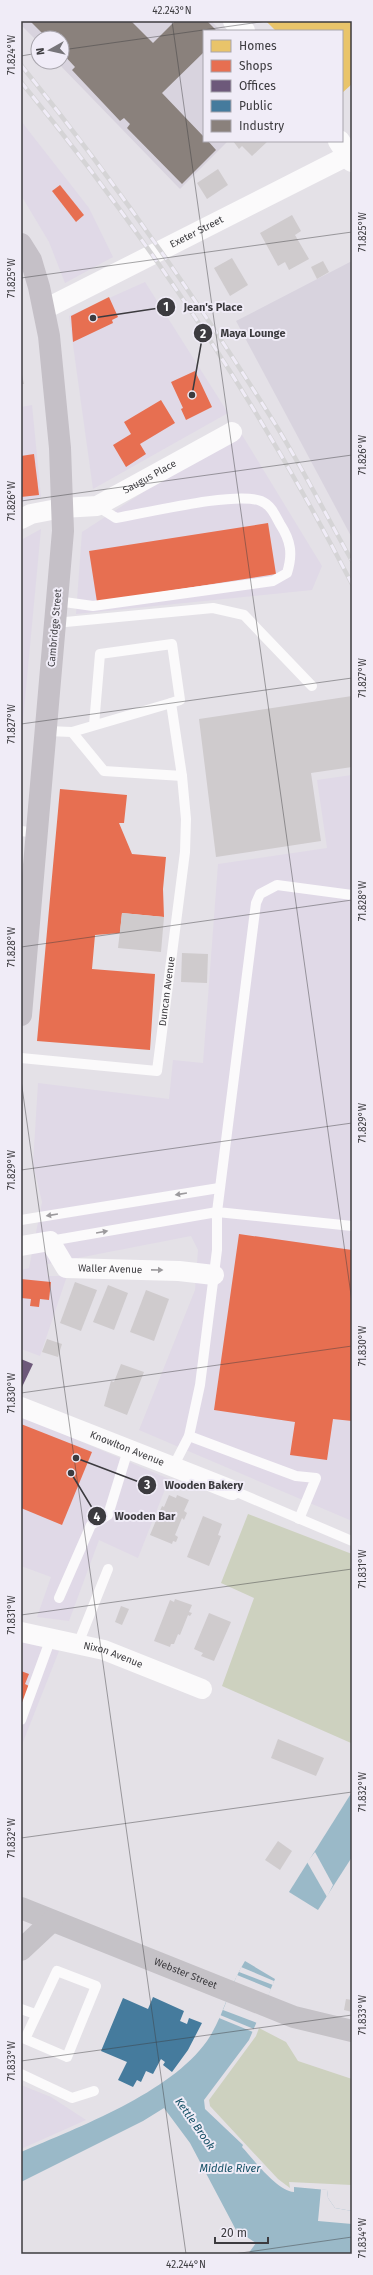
<svg xmlns="http://www.w3.org/2000/svg" width="373" height="2275" viewBox="0 0 373 2275" font-family="'Fira Sans',sans-serif">
  <rect width="100%" height="100%" fill="#e4e1e7"/>
  <g fill="#e0d9e7">
    <path d="M21,121L89,208L113,257L65,283L49,242L21,195Z"/>
    <path d="M145,282L228,413L93,489L69,316Z"/>
    <path d="M32,405L41,497L21,502V407Z"/>
    <path d="M239,430L322,566L312,590L76,614L82,532Z"/>
    <path d="M41,529L23,720H21V540Z"/>
    <path d="M352,775V1521L139,1430L195,1290L198,1250L191,1236L47,1264L48,1276H67L40,1356L21,1349V1270L29,1268L42,1202L33,1164L38,1083L169,1099L173,1060L203,1063L218,864L327,848L317,780Z"/>
    <path d="M21,1416L169,1479L138,1558L99,1540L69,1621L37,1617L51,1577L21,1566Z"/>
    <path d="M21,1642L59,1651L21,1747Z"/>
    <path d="M21,2085L51,2097L86,2120L21,2149Z"/>
  </g>
  <g fill="#d8d3de">
    <path d="M21,21H211L221,31H204V141H228L180,189L57,62H62V38H38V42L21,25Z"/>
    <path d="M352,261V538L236,321Z"/>
  </g>
  <g fill="#cdd1bf">
    <path d="M248,1514L352,1554L351,1743L222,1686L254,1598L221,1583Z"/>
    <path d="M259,2028L286,2042L298,2061L352,2079V2185L289,2182L290,2188L278,2179L210,2106L209,2100L256,2036Z"/>
  </g>
  <g fill="#9ab9c8">
    <path d="M352,1792V1857L318,1910L289,1892Z"/>
    <path d="M245,1961L275,1979L249,2040L204,2100L205,2109L243,2145L242,2147C254,2160 277,2191 294,2192V2187L327,2190L328,2198L335,2208L352,2211V2254H248L256,2243L236,2230L190,2143L164,2108L143,2121L21,2182V2152C79,2127 170,2093 207,2041C224,2016 229,1986 245,1961Z"/>
  </g>
  <g fill="#e4e1e7">
    <path d="M315,1852L333,1885L327,1897L307,1862Z"/>
    <path d="M241,1967L274,1981L273,1985L239,1972Z"/>
    <path d="M237,1975L271,1989L257,2023L223,2010Z"/>
    <path d="M220,2015L254,2029L253,2032L219,2018Z"/>
    <path d="M321,2189L327,2190L328,2198L335,2208L352,2211V2224L318,2221Z"/>
  </g>
  <path fill="#e9c46a" d="M266,21H352V84L342,93V31H276Z"/>
  <g fill="#e76f51">
    <path d="M60,185L84,215L76,222L52,191Z"/>
    <path d="M109,297L118,317L112,320L113,323L73,342L71,316Z"/>
    <path d="M195,371L212,407L186,420L181,409L183,408L171,382Z"/>
    <path d="M161,400L175,423L140,444L146,454L126,467L113,445L131,434L124,422Z"/>
    <path d="M34,454L39,495L21,497V456Z"/>
    <path d="M268,523L276,574L97,602L89,551Z"/>
    <path d="M60,789L127,795L124,823H119L132,854L166,857L163,889L164,917L122,913L120,933L95,935L92,969L155,974L150,1050L37,1041Z"/>
    <path d="M239,1234L352,1250V1421L333,1419L327,1460L290,1455L295,1422L214,1410Z"/>
    <path d="M21,1279L51,1282L49,1300L40,1299L39,1307L30,1306L31,1299L21,1298Z"/>
    <path d="M21,1424L92,1452L62,1525L21,1508Z"/>
    <path d="M21,1671L29,1674L25,1684L29,1686L21,1715Z"/>
  </g>
  <path fill="#6d597a" d="M21,1359L33,1364L22,1387L21,1386Z"/>
  <path fill="#457b9d" d="M153,1997L184,2011L180,2021L187,2024L189,2018L202,2023L188,2050L172,2072L163,2065L165,2062L161,2059L153,2074L146,2071L141,2082L137,2080L133,2087L118,2080L127,2062L101,2051L123,1998L148,2009Z"/>
  <path fill="#8a817c" d="M30,21H131L153,43L175,21H207L217,31H204V52L162,93L204,137V141H208L216,150L182,184L127,128L130,124L124,118L120,121L72,70L75,67L62,53V38H47Z"/>
  <g fill="#cfcbcd">
    <path d="M233,141H268L252,156L242,146L239,149Z"/>
    <path d="M218,169L228,185L207,199L197,183Z"/>
    <path d="M292,215L301,231L295,235L309,259L289,270L285,262L278,266L260,233Z"/>
    <path d="M232,258L248,285L230,296L214,268Z"/>
    <path d="M323,261L329,272L317,279L311,267Z"/>
    <path d="M21,370L24,384H21Z"/>
    <path d="M352,696V767L311,773L321,841L216,857L199,719Z"/>
    <path d="M122,913L164,917L161,952L118,948Z"/>
    <path d="M182,953L208,954L207,983L181,982Z"/>
    <path d="M75,1282L97,1290L81,1331L60,1323Z"/>
    <path d="M108,1285L128,1293L114,1330L93,1322Z"/>
    <path d="M146,1290L169,1299L154,1341L130,1332Z"/>
    <path d="M47,1339L62,1344L58,1357L42,1352Z"/>
    <path d="M121,1364L144,1372L127,1415L104,1406L111,1381L114,1382Z"/>
    <path d="M169,1495L176,1498L177,1495L189,1500L184,1511L187,1513L184,1520L182,1518L175,1535L178,1537L176,1542L173,1541L172,1544L150,1535L162,1506L164,1507Z"/>
    <path d="M203,1516L222,1524L218,1535L221,1536L209,1566L187,1557Z"/>
    <path d="M175,1599L192,1605L189,1612L192,1613L190,1616L188,1615L180,1635L178,1634L174,1644H171L170,1647L154,1641L170,1600L174,1602Z"/>
    <path d="M121,1606L129,1609L122,1625L115,1622Z"/>
    <path d="M209,1613L231,1622L214,1661L201,1656L203,1653L194,1649Z"/>
    <path d="M278,1739L324,1758L316,1776L271,1758Z"/>
    <path d="M278,1841L292,1851L280,1870L265,1860Z"/>
    <path d="M346,1999L352,2000V2012L344,2010Z"/>
  </g>
  <g fill="none" stroke-linecap="round" stroke-linejoin="round">
    <g stroke="#fbfafb" stroke-width="10">
      <path d="M57,601L93,606L273,581L287,573C293,554 291,541 280,524C275,515 271,505 261,501C236,491 146,513 116,518L97,506"/>
      <path d="M55,623L213,608L244,615L312,686"/>
      <path d="M47,731L72,732L171,703L180,700L172,644L100,654L94,725"/>
      <path d="M72,732L104,771L182,776L171,703"/>
      <path d="M21,831L37,833"/>
      <path d="M352,895L277,885L260,894L256,903L217,1212L352,1226"/>
      <path id="s1" d="M21,1058L157,1071L185,852L186,819L182,776"/>
      <path d="M21,1220L219,1188"/>
      <path d="M50,1241L217,1212V1250L200,1385L189,1436L173,1467"/>
      <path d="M189,1436L296,1476L316,1478L299,1519"/>
      <path d="M232,1490L352,1541"/>
      <path d="M59,1598L91,1525L108,1515L128,1450"/>
      <path d="M78,1644L108,1569"/>
      <path d="M21,1720L51,1638"/>
      <path d="M57,1971L96,1986L67,2057L25,2039Z"/>
      <path d="M21,2009L35,2014"/>
      <path d="M21,2074L72,2098L94,2091"/>
    </g>
    <g stroke="#fbfafb" stroke-width="20">
      <path id="s2" d="M45,309L349,155"/>
      <path id="s3" d="M21,519L31,514L62,508L97,506L232,432"/>
      <path id="s4" d="M21,1246L50,1241L66,1268L179,1271L214,1275"/>
      <path id="s5" d="M21,1407L232,1490"/>
      <path id="s6" d="M21,1632L104,1650L202,1689"/>
    </g>
    <g stroke="#fbfafb" stroke-width="22">
      <path d="M234,21L244,31"/>
      <path d="M339,141L352,161"/>
    </g>
    <g stroke="#c5c2c7" stroke-width="22">
      <path id="s7" d="M21,1908L294,2017L352,2031"/>
      <path d="M21,1950L52,1921"/>
    </g>
    <path stroke="#c5c0c7" stroke-width="22" d="M21,244L31,260L39,287L49,336L60,448L63,531L21,1015"/>
    <defs>
      <g id="rail">
        <path d="M21,65C114,180 199,302 277,427C304,471 327,517 352,561"/>
        <path d="M21,82C148,237 260,406 352,584"/>
      </g>
    </defs>
    <use href="#rail" stroke="#d5d4d6" stroke-width="4.5"/>
    <use href="#rail" stroke="#f0ecf7" stroke-width="3" stroke-dasharray="9" stroke-linecap="butt"/>
  </g>
  <defs><path id="oneway-solid" d="M-6-.8H1V-3.2L6.5 0L1 3.2V.8H-6Z"/></defs>
  <g fill="#9c9a9d">
    <use href="#oneway-solid" transform="translate(181 1194) rotate(171)"/>
    <use href="#oneway-solid" transform="translate(52 1215) rotate(171)"/>
    <use href="#oneway-solid" transform="translate(102 1232) rotate(-10)"/>
    <use href="#oneway-solid" transform="translate(157 1270) rotate(1)"/>
  </g>
  <path fill="none" stroke="#3c3b3f" stroke-width="1" stroke-opacity="0.45" d="M172,21L352,1302M62,50L267,21M21,56L38,53M21,278L352,232M21,501L352,455M21,724L352,678M21,947L352,900M21,1080L186,2254M21,1170L352,1123M21,1393L352,1346M21,1615L352,1569M21,1838L352,1792M21,2061L352,2015M234,2254L352,2237"/>
  <g text-anchor="middle" dominant-baseline="central" stroke-width="4" stroke-linejoin="round" paint-order="stroke">
    <g font-size="10" fill="#3c3b3f" stroke="#f0ecf7">
      <text stroke="none"><textPath href="#s2" startOffset="170">Exeter Street</textPath></text>
      <text stroke="none"><textPath href="#s3" startOffset="138">Saugus Place</textPath></text>
      <text transform="translate(55 628) rotate(-85)">Cambridge Street</text>
      <text stroke="none"><textPath href="#s1" startOffset="217">Duncan Avenue</textPath></text>
      <text stroke="none"><textPath href="#s4" startOffset="105">Waller Avenue</textPath></text>
      <text stroke="none"><textPath href="#s5" startOffset="114">Knowlton Avenue</textPath></text>
      <text stroke="none"><textPath href="#s6" startOffset="95">Nixon Avenue</textPath></text>
      <text stroke="none"><textPath href="#s7" startOffset="177">Webster Street</textPath></text>
    </g>
    <g font-size="11" font-style="italic" fill="#155065" stroke="#f0ecf7">
      <text transform="translate(195 2124) rotate(55)">Kettle Brook</text>
      <text x="230" y="2168">Middle River</text>
    </g>
  </g>
  <path fill="none" stroke="#3c3b3f" stroke-width="1.5" d="M93 318L166 307M192 395L203 333M76 1458L147 1485M71 1473L97 1516"/>
  <g fill="#3c3b3f" stroke="#f0ecf7" stroke-width="1.5">
    <circle cx="93" cy="318" r="4"/>
    <circle cx="192" cy="395" r="4"/>
    <circle cx="76" cy="1458" r="4"/>
    <circle cx="71" cy="1473" r="4"/>
    <circle cx="166" cy="307" r="10"/>
    <circle cx="203" cy="333" r="10"/>
    <circle cx="147" cy="1485" r="10"/>
    <circle cx="97" cy="1516" r="10"/>
  </g>
  <g font-size="12" text-anchor="middle" font-weight="bold" fill="#fff">
    <text x="166" y="311">1</text>
    <text x="203" y="338">2</text>
    <text x="147" y="1489">3</text>
    <text x="97" y="1521">4</text>
  </g>
  <g font-size="11" text-anchor="middle" font-weight="bold" fill="#3c3b3f" stroke="#f0ecf7" stroke-width="4" stroke-linejoin="round" paint-order="stroke">
    <text x="213" y="311">Jean's Place</text>
    <text x="253" y="337">Maya Lounge</text>
    <text x="204" y="1489">Wooden Bakery</text>
    <text x="145" y="1520">Wooden Bar</text>
  </g>
  <rect width="373" height="2275" fill="none" stroke="#f0ecf7" stroke-width="44"/>
  <rect x="203" y="30" width="140" height="112" fill="#f0ecf7" stroke="#a8a5ad"/>
  <rect x="211" y="40" width="20" height="12" fill="#e9c46a" stroke="#a8a5ad"/>
  <text x="239" y="50" font-size="12" fill="#3c3b3f">Homes</text>
  <rect x="211" y="60" width="20" height="12" fill="#e76f51" stroke="#a8a5ad"/>
  <text x="239" y="70" font-size="12" fill="#3c3b3f">Shops</text>
  <rect x="211" y="80" width="20" height="12" fill="#6d597a" stroke="#a8a5ad"/>
  <text x="239" y="90" font-size="12" fill="#3c3b3f">Offices</text>
  <rect x="211" y="100" width="20" height="12" fill="#457b9d" stroke="#a8a5ad"/>
  <text x="239" y="110" font-size="12" fill="#3c3b3f">Public</text>
  <rect x="211" y="120" width="20" height="12" fill="#8a817c" stroke="#a8a5ad"/>
  <text x="239" y="130" font-size="12" fill="#3c3b3f">Industry</text>
  <g transform="translate(50 50) rotate(262)"><circle r="19" fill="#f0ecf7" stroke="#a8a5ad"/>
  <path d="M0-3L7 15L0 10L-7 15Z" fill="#77757a"/>
  <text y="-6" font-size="11" font-weight="bold" text-anchor="middle" fill="#3c3b3f">N</text>
  </g>
  <path d="M215 2237v6h53v-6" fill="none" stroke="#3c3b3f" stroke-width="2"/>
  <text x="221" y="2237" font-size="12" fill="#3c3b3f" stroke="#f0ecf7" stroke-width="3" paint-order="stroke">20 m</text>
  <rect x="22" y="22" width="329" height="2231" fill="none" stroke="#3c3b3f" stroke-width="1.5"/>
  <g font-size="10" text-anchor="middle" fill="#3c3b3f">
    <text x="172" y="14">42.243°N</text>
    <text transform="translate(11 55) rotate(-90)" y="4">71.824°W</text>
    <text transform="translate(362 232) rotate(-90)" y="4">71.825°W</text>
    <text transform="translate(11 278) rotate(-90)" y="4">71.825°W</text>
    <text transform="translate(362 455) rotate(-90)" y="4">71.826°W</text>
    <text transform="translate(11 501) rotate(-90)" y="4">71.826°W</text>
    <text transform="translate(362 678) rotate(-90)" y="4">71.827°W</text>
    <text transform="translate(11 724) rotate(-90)" y="4">71.827°W</text>
    <text transform="translate(362 901) rotate(-90)" y="4">71.828°W</text>
    <text transform="translate(11 947) rotate(-90)" y="4">71.828°W</text>
    <text transform="translate(362 1123) rotate(-90)" y="4">71.829°W</text>
    <text transform="translate(11 1170) rotate(-90)" y="4">71.829°W</text>
    <text transform="translate(362 1346) rotate(-90)" y="4">71.830°W</text>
    <text transform="translate(11 1393) rotate(-90)" y="4">71.830°W</text>
    <text transform="translate(362 1569) rotate(-90)" y="4">71.831°W</text>
    <text transform="translate(11 1615) rotate(-90)" y="4">71.831°W</text>
    <text transform="translate(362 1792) rotate(-90)" y="4">71.832°W</text>
    <text transform="translate(11 1838) rotate(-90)" y="4">71.832°W</text>
    <text transform="translate(362 2015) rotate(-90)" y="4">71.833°W</text>
    <text transform="translate(11 2061) rotate(-90)" y="4">71.833°W</text>
    <text transform="translate(362 2238) rotate(-90)" y="4">71.834°W</text>
    <text x="186" y="2268">42.244°N</text>
  </g>
</svg>
